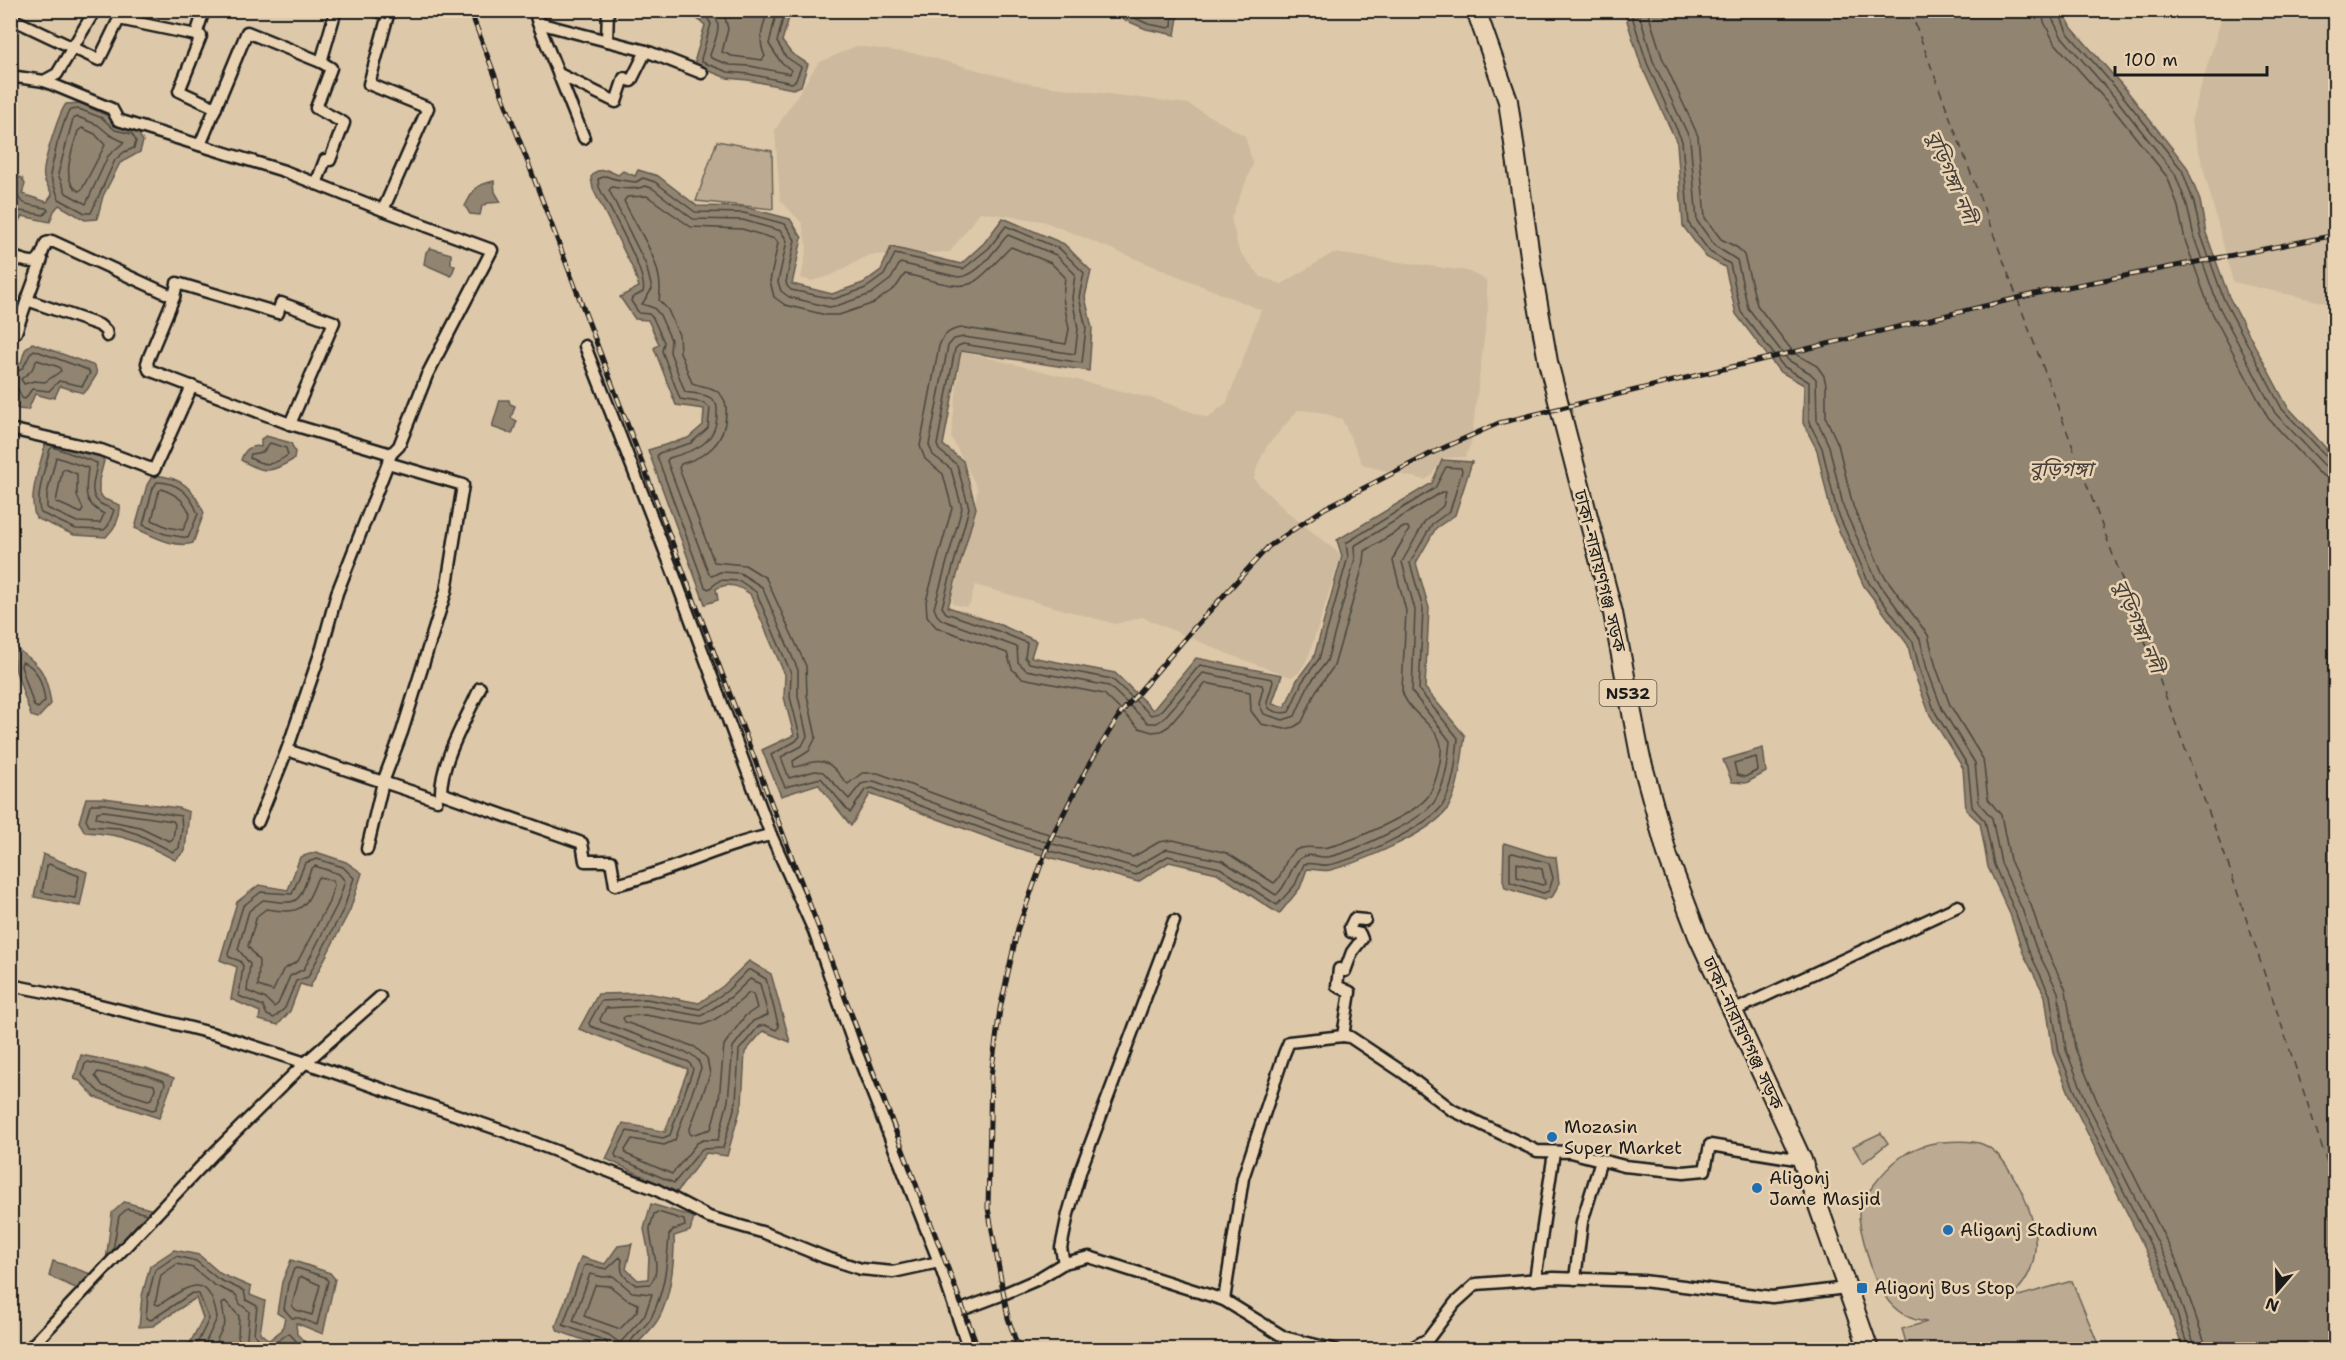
<svg xmlns="http://www.w3.org/2000/svg" width="2346" height="1360" viewBox="0 0 2346 1360" font-family="'Shantell Sans','Noto Sans Bengali',sans-serif">
  <rect width="100%" height="100%" fill="#ddc8a9"/>
  <filter id="ink" filterUnits="userSpaceOnUse"><feTurbulence type="fractalNoise" baseFrequency=".0167" numOctaves="2"/><feDisplacementMap in="SourceGraphic" scale="12" xChannelSelector="R" yChannelSelector="G"/><feConvolveMatrix kernelMatrix="1 2 1 2 8 2 1 2 1" color-interpolation-filters="sRGB"/></filter>
  <g filter="url(#ink)">
    <g fill="#cdb99d">
      <path d="M2224,10L2335,11V305L2233,282L2191,121Z"/>
      <path d="M856,46L919,54L1029,84L1188,104L1245,136L1253,164L1231,218L1239,251L1261,277L1282,284L1333,253L1467,271L1486,280L1488,307L1471,443L1465,457L1443,458L1431,476L1425,480L1366,466L1362,463L1342,419L1320,412L1298,410L1267,446L1258,464L1254,478L1259,485L1286,511L1341,555L1308,658L1298,674L1291,677L1233,656L1142,617L1115,624L975,585L970,604L966,607L953,604L952,596L978,489L951,437L961,351L1158,400L1208,418L1227,402L1261,310L1043,221L980,212L950,252L869,255L832,275L812,281L801,278L807,248L802,223L780,200L775,130L818,63Z"/>
    </g>
    <g fill="#bcab92" stroke="#6c6457" stroke-width="1.5">
      <path d="M717,141L772,151L773,209L696,201Z"/>
      <path d="M1881,1133L1888,1143L1863,1163L1853,1146Z"/>
      <path d="M1940,1142C1953,1142 1969,1139 1982,1144C1998,1150 2008,1167 2016,1181C2038,1220 2048,1267 2008,1299L2072,1281L2100,1349H1908L1902,1329L1927,1322C1887,1318 1874,1281 1865,1246C1863,1237 1859,1225 1859,1215C1859,1204 1867,1194 1873,1186C1891,1162 1909,1146 1940,1142Z"/>
    </g>
    <g fill="#918471" stroke="#625a4f" stroke-width="1.5">
      <path d="M687,11H791L782,41L791,53L808,64L801,86L793,89L748,80L727,78L696,66L695,59L705,25Z"/>
      <path d="M1094,11H1179L1175,35L1146,29L1116,16L1098,13Z"/>
      <path d="M1624,11H2063L2072,28L2127,91L2187,167L2200,201L2206,233L2229,297L2287,406L2335,458V1349H2183L2155,1269L2076,1110L2053,1053L2045,996L2023,953L2010,914L1988,867L1980,823L1966,810L1963,768L1930,715L1914,673L1908,645L1864,586L1831,513L1817,450L1803,423L1804,385L1779,371L1736,314L1725,267L1706,257L1683,226L1677,143L1641,65Z"/>
      <path d="M80,103L136,129L143,141L140,152L120,163L103,196L97,219L85,220L59,205L54,211L50,222L22,216L12,232L11,242V174L22,178L25,184L22,194L47,202L52,195C50,189 45,183 44,178C41,167 59,113 66,104Z"/>
      <path d="M607,170L618,175L623,171L635,176L638,170L658,176L697,206L745,207L790,219L802,238L792,284L832,294L863,283L881,270L891,247L961,264L984,243L1003,218L1064,244L1091,271L1085,297L1092,328L1089,371L961,351L943,445L963,461L976,508L948,607L1001,625L1036,641L1031,657L1115,673L1153,710L1196,658L1282,675L1272,704L1285,707L1297,680L1314,657L1342,556L1337,540L1432,483L1442,460L1472,462L1455,515L1436,528L1416,563L1429,608L1425,688L1465,736C1461,760 1460,786 1448,808C1434,832 1358,863 1330,870C1323,872 1315,869 1307,869L1300,888L1279,914L1217,873L1169,862L1138,882L1017,848L870,794L851,826L818,784L781,796L762,750L794,735L784,697L785,675L750,594C740,587 728,581 716,589L718,600L705,604L648,450L688,438L703,425L704,409L676,405L654,348L659,344L648,320L635,319L620,297L639,287L634,271L593,189L591,177L597,171Z"/>
      <path d="M494,181L495,192L501,202L488,203L482,206L480,215L470,214L465,206C474,189 475,185 494,181Z"/>
      <path d="M430,248L451,254V264L455,266L451,276L424,264L426,252Z"/>
      <path d="M32,343L95,366L97,374L87,390L83,393L60,386L55,397L50,398L35,394L28,410L18,409L15,405L14,394L11,392V366L21,363L25,350Z"/>
      <path d="M500,400H509L510,404L515,406L511,418L517,421L512,434L492,427Z"/>
      <path d="M266,436L291,443L295,452L294,459C271,473 265,474 241,460C244,450 251,444 261,447V439Z"/>
      <path d="M49,440L102,457L104,461L99,480V493L104,499L120,505C121,517 115,528 106,537L74,535L36,518C27,496 40,467 45,445Z"/>
      <path d="M153,475C182,477 193,488 204,513L193,543C175,549 151,535 135,528L147,485Z"/>
      <path d="M11,645C39,664 46,669 51,704L38,718L31,716L15,668Z"/>
      <path d="M1763,748L1766,772L1746,783L1732,782L1723,760Z"/>
      <path d="M86,798H104L178,808L189,812L185,851L175,860C139,841 126,835 85,832L79,822Z"/>
      <path d="M1504,843L1546,856L1556,857L1559,883L1553,896L1544,900L1505,888L1503,880Z"/>
      <path d="M316,852L346,862L362,873L350,910L310,987L300,984L290,1011L278,1025L259,1020L260,1012L231,999L237,967L220,960L237,902L259,885L288,890L300,857Z"/>
      <path d="M43,854L87,872L80,906L34,897Z"/>
      <path d="M749,961L771,974L790,1042L763,1031L745,1052L742,1103L727,1156L706,1153L677,1192L606,1159L623,1123L665,1132L688,1069L579,1029L598,994L647,993L699,1003L723,986Z"/>
      <path d="M81,1055L146,1068L174,1078L159,1118L95,1097L80,1081L74,1079Z"/>
      <path d="M124,1202L157,1211L161,1219L106,1261L112,1213Z"/>
      <path d="M651,1204L694,1217L690,1231L674,1236C675,1261 670,1304 655,1324C648,1333 640,1341 632,1349H609L558,1331L556,1326L581,1257L605,1264L618,1246L632,1244L626,1269L638,1280L648,1279L649,1254L644,1229Z"/>
      <path d="M174,1250L199,1255L221,1274L251,1287L250,1295L265,1301L260,1333L269,1340L282,1330L285,1318L277,1313L282,1282L291,1260L330,1273L335,1279L323,1334L296,1323L297,1334L312,1349H187L203,1318L196,1298L153,1326L139,1327L142,1296L150,1266Z"/>
      <path d="M53,1261L106,1279L91,1295L49,1276Z"/>
    </g>
    <g fill="none" stroke-linecap="round" stroke-linejoin="round">
      <g stroke="#4b463e" stroke-width="1.5">
        <path d="M696,10L708,19L711,24L701,59L702,62L728,72L749,74L792,83L796,80L801,67L786,57L777,42L785,10"/>
        <path d="M710,10C725,23 715,40 710,55L711,58L730,65L750,66L790,74L791,70L780,61L769,44L777,10"/>
        <path d="M723,10L728,29L722,52L732,56L762,60L765,56C757,40 763,27 768,10"/>
        <path d="M1118,10L1148,24L1169,28L1172,26L1173,10"/>
        <path d="M1630,10L1647,63L1682,141L1689,224L1710,252L1730,264L1741,312L1783,366L1809,382V422L1822,448L1837,511L1869,583L1913,642L1920,671L1935,712L1968,766L1972,807L1985,821L1994,865L2015,911L2029,951L2050,995L2059,1052L2082,1108L2161,1266L2189,1350"/>
        <path d="M1638,10L1653,61L1690,139L1697,221L1715,246L1737,260L1748,308L1788,360L1810,373L1816,379L1817,420L1829,446L1844,509L1876,579L1920,639L1927,669L1942,709L1975,763L1979,803L1992,818L2001,863L2022,909L2036,948L2058,992L2066,1050L2088,1105L2168,1263L2196,1350"/>
        <path d="M1647,10L1662,57L1698,136L1705,218L1721,239L1738,248L1744,255L1757,305L1794,353L1817,366L1824,376L1826,385V418L1838,444L1853,506L1883,574L1928,635L1936,667L1950,705L1983,759L1988,799L2001,815L2010,860L2031,905L2044,945L2066,990L2075,1048L2097,1101L2176,1260L2204,1340L2205,1350"/>
        <path d="M2042,10L2044,22L2054,42L2110,105L2168,178L2178,207L2185,240L2209,307L2268,418L2318,472L2326,477L2336,478"/>
        <path d="M2051,10L2052,18L2061,36L2117,100L2175,174L2187,205L2194,237L2217,303L2275,413L2324,465L2336,469"/>
        <path d="M2058,10L2067,32L2122,95L2182,170L2194,203L2201,235L2224,300L2282,409L2329,459L2336,461"/>
        <path d="M79,109L102,118L115,130L132,134L136,141L134,148L124,152L115,160L91,213H85L59,199L50,175L57,144L67,114L70,110Z"/>
        <path d="M78,117L98,125L110,135L124,142L108,156L86,204L66,193L58,174L73,119Z"/>
        <path d="M82,128L95,134L105,145L82,189L79,191C59,180 73,148 78,131Z"/>
        <path d="M606,176C616,181 625,180 636,182L643,178L655,182L695,212L744,213L785,224L795,240L786,282L787,286L791,290L834,299L866,288L884,275L895,254L963,269L989,248L1006,226L1060,249L1084,273L1079,297L1086,328L1082,363L963,344L958,346L955,349L937,445L939,450L957,465L969,508L942,607L946,613L998,631L1027,643L1025,657L1029,663L1112,679L1151,715L1159,713L1200,665L1272,679L1273,682L1267,702L1268,707C1272,712 1282,714 1289,712L1302,682L1319,659L1348,557L1346,543L1435,488L1446,467L1461,468L1462,471L1450,511L1432,524L1410,563L1423,609L1419,690L1458,738C1456,760 1454,787 1442,806C1428,826 1352,862 1327,865C1319,866 1312,862 1304,864L1295,885L1277,905L1220,868L1168,856L1136,875L1019,842L872,788L865,790L850,813L821,778L785,787L771,755L796,741L800,736L790,697L791,673L756,592L740,581L720,580L709,589L705,587L657,456L659,453L691,443L708,428L710,408L704,403L680,399L662,351L664,342L653,318L649,314L639,313L631,301L632,298L643,292C649,275 608,206 599,187L598,179Z"/>
        <path d="M10,180L18,184C14,206 28,204 46,208L48,210L44,215L20,211L10,224"/>
        <path d="M645,186L652,188L693,219L743,220L781,231L787,241L778,282L781,291L789,297L829,307L836,306L871,294L891,279L900,263L958,277C979,277 995,248 1008,235L1056,255L1075,274L1072,298L1078,329L1075,354L964,337L954,339L948,346L929,445L933,455L951,469L962,508L934,608L937,615L942,620L1017,647L1018,662L1026,670L1109,686L1148,723H1157L1163,719L1203,673L1262,685L1263,688L1259,704L1264,714L1283,720L1295,716L1308,686L1327,661L1355,559L1354,546L1442,492H1446L1443,506L1425,521L1402,562L1415,610L1412,692L1450,741C1448,761 1446,781 1436,799C1426,820 1352,852 1328,857C1319,858 1309,852 1301,858C1291,863 1289,885 1276,895L1223,861L1167,849L1135,867L1021,835L874,781L861,784L849,799L823,772L815,771L789,778L781,757L802,746L807,736L798,696V670L762,587L740,573L720,572L712,576L709,574L667,461L669,458C693,451 715,445 717,416C717,409 718,403 712,399C705,393 693,394 685,392L670,352L671,340L660,315L654,308L642,304L652,289L646,265L609,190L612,187C621,189 637,190 645,186Z"/>
        <path d="M647,196L691,227L742,229L775,239L778,243L770,281L774,297L785,305L826,315H839L874,303L896,287L905,274C923,277 958,292 974,282C988,273 999,258 1011,247L1051,263L1065,277L1063,298L1069,329L1066,344L965,328C952,328 943,334 939,346L920,446L925,459L943,474L952,508L926,601L927,616L936,627L1007,653L1012,669L1022,678L1104,694L1139,728L1152,732L1161,731L1169,726L1206,683L1250,692L1251,711L1261,724L1285,729L1294,727L1302,722L1316,691L1334,666L1364,562L1365,551L1404,527H1408L1409,530L1396,552L1393,561L1406,611L1402,690C1406,712 1439,726 1441,746C1442,760 1436,782 1429,795C1417,814 1350,842 1328,847C1317,850 1307,844 1296,850C1283,857 1285,875 1274,883L1227,853L1173,840L1159,842L1133,857L1024,827L878,773H862L848,784C837,774 831,758 813,762C806,763 800,767 794,767L793,761L809,751L816,737L807,695L806,666L766,578L745,565L714,562L679,468L681,464C708,456 725,443 726,413C727,405 724,397 718,392C710,385 700,387 692,383L680,352L679,335L668,310L659,300C666,266 638,231 624,201L627,197Z"/>
        <path d="M37,360L59,367L61,371L45,382L34,381L24,384L21,379L31,371Z"/>
        <path d="M10,373C28,372 24,358 34,350L88,370L90,373L82,386L59,381L49,391L32,389L25,399L22,398L18,389L10,387"/>
        <path d="M270,443L286,448L288,455C274,465 266,467 250,458L251,454L263,452Z"/>
        <path d="M53,447L97,463C96,476 86,495 101,504C106,507 110,507 114,510L108,526L104,530L76,529L41,513C34,499 46,465 50,449Z"/>
        <path d="M56,457L88,468C86,490 81,502 104,514L100,523L77,522L47,508V494Z"/>
        <path d="M65,469L77,474V496L83,509L81,513L56,502L62,471Z"/>
        <path d="M157,482C178,482 191,495 198,514L188,538L165,534L143,525L153,488Z"/>
        <path d="M162,489C176,495 184,499 190,514L183,530L167,527L152,520L159,491Z"/>
        <path d="M22,662C38,666 43,686 45,701L38,708L34,706L21,666Z"/>
        <path d="M1756,757L1758,770L1745,777L1737,775L1734,763Z"/>
        <path d="M93,804H104L181,816L182,829L179,848L173,852L138,834L119,828L89,826L86,820L90,806Z"/>
        <path d="M104,811L173,821L175,824L173,839L169,841L140,827L96,818L97,812Z"/>
        <path d="M1513,853L1549,863L1553,878L1549,891L1543,893L1510,882V854Z"/>
        <path d="M317,859L343,867L354,878L344,908L308,977L296,981L285,1008L274,1018L267,1015L263,1006L239,996L243,966L240,961L229,957L228,954L243,906L261,892L292,894L305,863Z"/>
        <path d="M1517,863L1542,869L1545,884L1542,885L1517,877Z"/>
        <path d="M49,864L79,876L75,898L42,892L47,866Z"/>
        <path d="M315,866L339,874L345,881L337,905L304,969L290,976L278,1004L274,1007L266,999L247,991L250,964L238,949L249,911L263,900C302,905 297,904 311,869Z"/>
        <path d="M320,877L333,881L334,885L329,902L298,961L283,970L273,991L258,986L259,961L248,946L257,916L266,909C300,914 305,911 317,879Z"/>
        <path d="M748,970H751L766,979L779,1027L776,1030L765,1025L759,1026L739,1050L736,1102L723,1148L702,1149L674,1183L616,1157L615,1154L627,1131L663,1138L670,1135L693,1069L689,1062L590,1026L589,1023L601,1001L646,999L700,1009L727,991Z"/>
        <path d="M750,979L760,984L768,1015L753,1021L733,1047L728,1101L718,1140H703L697,1143L672,1174L626,1154L625,1150L632,1139L664,1145L675,1140L701,1068L698,1060L692,1055L601,1022L600,1019L606,1008L646,1006L701,1016L731,997Z"/>
        <path d="M749,993L753,994L757,1008L745,1016L724,1045L719,1099L711,1129L691,1135L689,1131L710,1074L707,1058L695,1047L625,1022L623,1018L626,1016L645,1015L702,1025C719,1020 736,1005 749,993Z"/>
        <path d="M88,1062L144,1074L164,1081L165,1084L156,1109L152,1110L99,1092L82,1075L85,1064Z"/>
        <path d="M98,1072L154,1085L155,1089L151,1099L148,1100L103,1086L95,1076Z"/>
        <path d="M113,1250L119,1216L127,1209L147,1214"/>
        <path d="M297,1268L325,1277L328,1281L317,1325L299,1318H292L284,1309L288,1284L294,1269Z"/>
        <path d="M590,1274L603,1277L613,1276L632,1292L652,1294L645,1315L620,1343L609,1335L573,1321Z"/>
        <path d="M302,1277L320,1285L312,1315L296,1310L292,1306L299,1278Z"/>
        <path d="M595,1285L610,1286L626,1299L638,1304L637,1311L620,1329L584,1316Z"/>
        <path d="M194,1350L209,1319L199,1294L192,1293L151,1320L146,1318L148,1297L155,1270L176,1256L196,1261L218,1279L244,1291L246,1300L257,1306L254,1334L265,1345H272L289,1333L304,1350"/>
        <path d="M202,1350L217,1318C209,1269 188,1286 159,1305L155,1304L161,1275L177,1264L193,1268L214,1285L236,1295L240,1304L249,1311L247,1338L259,1350"/>
        <path d="M212,1350L225,1323L222,1304L225,1301L239,1316L238,1337L244,1350"/>
        <path d="M610,1350L606,1341L563,1325L584,1266L587,1265L607,1269L620,1257L622,1260C619,1274 625,1278 636,1285L650,1284C664,1269 649,1244 650,1228C651,1223 653,1218 654,1214L658,1212L684,1220L685,1226L673,1230L669,1235C667,1264 665,1289 652,1316C647,1328 629,1336 628,1350"/>
      </g>
      <path stroke="#45403a" stroke-width="1.5" stroke-dasharray="8 6" stroke-linecap="butt" d="M1910,10L2227,861L2336,1189"/>
      <defs>
        <g id="minor">
          <path d="M204,10L196,35L201,36L179,91L216,108"/>
          <path d="M534,10L538,23L646,51L702,73"/>
          <path d="M10,18L99,60L119,19L196,35"/>
          <path d="M538,23L584,138"/>
          <path d="M607,41L608,10"/>
          <path d="M321,62L336,10"/>
          <path d="M559,74L616,102L624,78L631,81L646,51"/>
          <path d="M10,76L44,81L57,74L95,10"/>
          <path d="M44,81L112,109L118,120L284,171L383,210L428,108L369,84L388,15L375,10"/>
          <path d="M200,145L247,32L321,62L331,68L316,108L344,123L330,160H325L316,184"/>
          <path d="M383,210L492,250L427,375L399,446L391,454"/>
          <path d="M10,256C33,263 38,269 46,243L52,241L174,297L149,357L147,363L149,370L290,424L391,454L388,463L463,485L446,591L402,732L383,782L287,750"/>
          <path d="M42,259L27,300L99,325L106,331L107,336"/>
          <path d="M174,297L177,283L278,313L281,303L334,322L290,424"/>
          <path d="M10,330L16,332L27,300"/>
          <path d="M585,346L670,564L771,835L814,931L856,1051L939,1262"/>
          <path d="M10,429L101,450L154,470L192,386"/>
          <path d="M480,688C467,718 441,760 441,793L582,843L585,861H611L615,885C669,873 717,846 771,835"/>
          <path d="M258,822L287,750L322,648L337,593L388,463"/>
          <path d="M367,849L383,782L437,800"/>
          <path d="M10,985L56,994L219,1035L318,1067L506,1132L655,1189L709,1217L765,1233L824,1257L861,1269L893,1272L939,1262L956,1312L1001,1295L1036,1280L1064,1263L1089,1257L1224,1300L1284,1337L1336,1350"/>
          <path d="M1733,1011L1958,906"/>
          <path d="M1343,1036L1350,1037L1404,1073L1452,1110L1537,1151L1570,1152L1624,1166L1684,1172L1705,1170L1710,1145L1802,1160"/>
          <path d="M1064,1263L1061,1248L1068,1214L1081,1169L1174,921"/>
          <path d="M1575,1279L1582,1222L1601,1160"/>
          <path d="M1535,1280L1554,1152"/>
          <path d="M1224,1300L1243,1178L1284,1054L1289,1042L1343,1036L1350,992L1337,986L1339,969L1345,971L1352,952L1362,939L1360,934L1351,932L1350,927L1354,919L1365,920"/>
          <path d="M956,1312L969,1350"/>
          <path d="M28,1350L212,1155L305,1063L380,997"/>
          <path d="M1408,1350L1428,1339L1455,1303L1476,1284L1554,1278L1643,1281L1772,1297L1846,1288"/>
        </g>
        <path id="trunk" d="M1476,10L1508,101L1532,270L1548,362L1613,613L1640,755L1668,857L1698,936L1802,1160L1869,1350"/>
      </defs>
      <use href="#minor" stroke="#1c1c1c" stroke-width="15"/>
      <use href="#trunk" stroke="#1c1c1c" stroke-width="22"/>
      <use href="#minor" stroke="#e9d3b2" stroke-width="10"/>
      <use href="#trunk" stroke="#e9d3b2" stroke-width="18"/>
      <defs>
        <g id="rail">
          <path d="M470,10L979,1350"/>
          <path d="M1019,1350L1008,1318L988,1208L991,1076L1000,1009L1018,928L1050,840L1088,766L1120,714L1194,628L1268,547L1325,508L1432,453L1499,423L2047,291L2336,235"/>
        </g>
      </defs>
      <use href="#rail" stroke="#1c1c1c" stroke-width="5"/>
      <use href="#rail" stroke="#e9d3b2" stroke-width="3" stroke-dasharray="9" stroke-linecap="butt"/>
    </g>
  </g>
  <g fill="#1f6fb2" stroke="#e9d3b2" stroke-width="2">
    <circle cx="1552" cy="1137" r="6"/>
    <circle cx="1757" cy="1188" r="6"/>
    <circle cx="1948" cy="1230" r="6"/>
    <rect x="1856" y="1282" width="12" height="12" rx="3"/>
  </g>
  <g text-anchor="middle" dominant-baseline="central" stroke-width="5" stroke-linejoin="round" paint-order="stroke">
    <rect fill="#e9d3b2" stroke="#5a5349" stroke-width="1.5" x="1599.5" y="680" width="57" height="26" rx="4.5"/>
    <g font-size="16" font-weight="bold" fill="#1c1c1c">
      <text x="1628" y="693">N532</text>
    </g>
    <g font-size="18" fill="#1c1c1c" stroke="#e9d3b2">
      <text transform="translate(1600 571) rotate(76)">ঢাকা-নারায়ণগঞ্জ সড়ক</text>
      <text transform="translate(1743 1033) rotate(65)">ঢাকা-নারায়ণগঞ্জ সড়ক</text>
    </g>
    <g font-size="18" fill="#1c1c1c" stroke="#e9d3b2" text-anchor="start">
      <text x="1564" y="1127">Mozasin<tspan x="1564" dy="21">Super Market</tspan></text>
      <text x="1769" y="1178">Aligonj<tspan x="1769" dy="21">Jame Masjid</tspan></text>
      <text x="1960" y="1230">Aliganj Stadium</text>
      <text x="1874" y="1288">Aligonj Bus Stop</text>
    </g>
    <g font-size="20" font-style="italic" fill="#45403a" stroke="#e9d3b2">
      <text transform="translate(1952 177) rotate(67)">বুড়িগঙ্গা নদী</text>
      <text x="2061" y="469">বুড়িগঙ্গা</text>
      <text transform="translate(2139 626) rotate(67)">বুড়িগঙ্গা নদী</text>
    </g>
  </g>
  <rect width="2346" height="1360" fill="none" stroke="#e9d3b2" stroke-width="36"/>
  <rect x="18" y="18" width="2310" height="1324" fill="none" stroke="#1c1c1c" stroke-width="2" filter="url(#ink)"/>
  <g transform="translate(2277 1291) rotate(200)" stroke="#e9d3b2" stroke-width="4.5" paint-order="stroke">
  <path d="M0-4.5L10 22L0 15L-10 22Z" fill="#1c1c1c"/>
  <text y="-9" font-size="16" font-weight="bold" text-anchor="middle" fill="#1c1c1c">N</text>
  </g>
  <path d="M2115 66v9h152v-9" fill="none" stroke="#1c1c1c" stroke-width="3"/>
  <text x="2124" y="66" font-size="18" fill="#1c1c1c" stroke="#e9d3b2" stroke-width="4.5" paint-order="stroke">100 m</text>
</svg>
